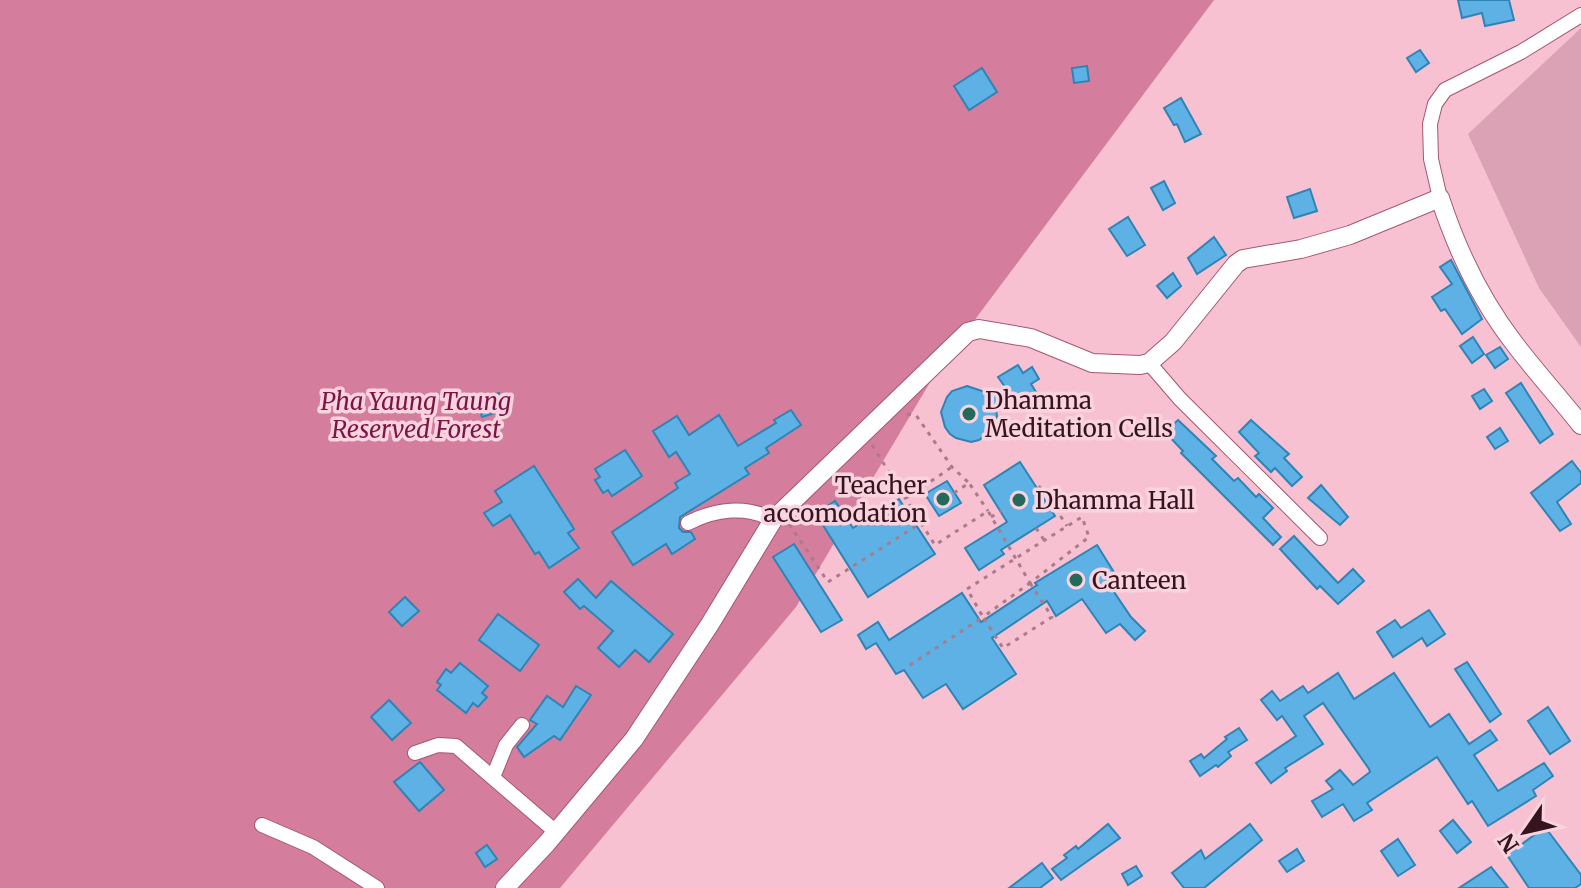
<svg xmlns="http://www.w3.org/2000/svg" width="1581" height="888" viewBox="0 0 1581 888" font-family="Merriweather,serif">
  <rect width="100%" height="100%" fill="#f7c1d2"/>
  <path fill="#daa2b4" d="M1581,28V347L1539,288L1468,134Z"/>
  <path fill="#d47d9c" d="M0,0H1214L938,369L796,607L560,888H0Z"/>
  <g fill="#5eb1e4" stroke="#2d84b5" stroke-width="2">
    <path d="M1458,0H1509L1514,20L1485,26L1482,13L1462,18Z"/>
    <path d="M1420,50L1429,63L1416,72L1407,58Z"/>
    <path d="M1087,66L1089,81L1074,83L1072,68Z"/>
    <path d="M982,68L997,92L969,110L954,86Z"/>
    <path d="M1181,98L1201,134L1185,142L1177,124L1174,125L1164,108Z"/>
    <path d="M1164,181L1175,203L1163,210L1151,188Z"/>
    <path d="M1310,189L1317,211L1294,218L1287,197Z"/>
    <path d="M1128,217L1145,245L1127,256L1109,229Z"/>
    <path d="M1214,237L1226,255L1197,274L1188,258Z"/>
    <path d="M1451,260L1482,319L1462,334L1445,309L1441,311L1432,297L1452,284L1440,267Z"/>
    <path d="M1173,273L1181,286L1167,298L1157,286Z"/>
    <path d="M1473,337L1484,354L1472,363L1460,346Z"/>
    <path d="M1500,347L1508,359L1495,368L1486,355Z"/>
    <path d="M1018,365L1023,373L1032,367L1039,379L1031,384L1036,392L1017,404L998,377Z"/>
    <path d="M1521,383L1553,434L1540,443L1506,393Z"/>
    <path d="M967,386L1009,400L996,408L997,416L991,431L979,440L971,442L956,438L950,434L945,427L941,412L947,397L952,391Z"/>
    <path d="M1484,389L1492,401L1480,409L1472,396Z"/>
    <path d="M499,393L504,410L482,417L477,400Z"/>
    <path d="M791,410L801,425L766,448L769,453L745,468L749,474L680,517L679,528L683,532H691L695,539L672,554L666,544L633,565L612,532L678,488L675,483L690,474L676,452L669,457L653,431L677,416L689,435L719,415L738,446L776,423L774,420Z"/>
    <path d="M1178,420L1216,456L1212,459L1234,481L1238,478L1256,497L1259,494L1273,508L1263,518L1281,537L1273,545L1181,453L1183,451L1165,432Z"/>
    <path d="M1251,420L1289,454L1284,458L1302,477L1292,486L1275,468L1271,472L1255,456L1259,453L1239,432Z"/>
    <path d="M1500,428L1508,441L1495,449L1487,437Z"/>
    <path d="M625,450L642,476L612,496L608,490L603,493L595,480L600,477L595,469Z"/>
    <path d="M1572,461L1581,473V483L1557,502L1571,524L1560,531L1531,493Z"/>
    <path d="M1020,462L1055,516L1001,550L1004,554L979,570L965,548L1007,522L984,485Z"/>
    <path d="M534,466L574,529L568,533L579,548L549,568L539,552L535,554L510,515L493,526L484,513L502,502L495,491Z"/>
    <path d="M947,481L961,503L939,516L925,494Z"/>
    <path d="M1321,485L1348,517L1340,525L1308,498Z"/>
    <path d="M899,499L935,554L868,597L816,514L835,501L853,528Z"/>
    <path d="M1294,536L1338,583L1353,569L1364,581L1338,604L1320,586L1317,589L1280,549Z"/>
    <path d="M794,544L842,620L821,632L773,557Z"/>
    <path d="M1097,545L1117,577L1108,583L1131,617L1145,631L1135,640L1120,624L1106,633L1082,599L1056,616L1047,601L992,638L1016,674L963,709L946,684L923,698L904,670L896,674L876,643L866,649L858,635L878,622L889,640L962,593L981,622L1037,585L1035,583Z"/>
    <path d="M578,579L596,598L611,581L673,634L649,662L635,650L619,667L598,648L613,631L584,606L580,609L564,592Z"/>
    <path d="M405,597L419,611L402,626L389,612Z"/>
    <path d="M1429,610L1445,634L1427,646L1422,638L1393,657L1377,632L1395,620L1401,628Z"/>
    <path d="M498,614L539,645L520,671L479,640Z"/>
    <path d="M1467,662L1501,714L1490,722L1455,669Z"/>
    <path d="M460,663L488,686L482,693L487,697L478,707L473,703L466,713L437,690L441,685L437,682L446,669L451,673Z"/>
    <path d="M1338,673L1354,699L1394,673L1430,727L1449,714L1469,744L1490,730L1497,740L1474,755L1498,791L1544,763L1553,776L1533,790L1536,796L1488,826L1472,801L1468,804L1437,757L1367,803L1372,810L1354,821L1343,804L1322,817L1312,801L1333,789L1326,781L1340,770L1353,785L1370,772L1369,769L1323,703L1304,716L1323,744L1285,768L1287,771L1271,783L1256,763L1296,736L1282,716L1277,720L1261,700L1272,691L1280,701L1303,686L1308,693Z"/>
    <path d="M576,686L591,695L560,740L554,736L524,757L517,747L537,724L530,720L547,696L563,707Z"/>
    <path d="M389,700L411,723L392,740L371,717Z"/>
    <path d="M1548,707L1570,741L1550,754L1528,721Z"/>
    <path d="M1239,728L1247,740L1228,752L1231,756L1218,767L1216,765L1200,776L1190,761L1201,754L1204,758L1227,739L1225,737Z"/>
    <path d="M420,762L444,790L419,811L394,782Z"/>
    <path d="M1453,820L1471,842L1457,853L1440,831Z"/>
    <path d="M1108,824L1120,838L1061,880L1052,869L1067,858L1064,855L1076,846L1078,849Z"/>
    <path d="M1250,824L1262,840L1204,888H1184L1172,873L1201,850L1205,859Z"/>
    <path d="M1545,827L1581,875V884L1575,888H1529L1507,855Z"/>
    <path d="M1398,839L1415,865L1398,876L1381,851Z"/>
    <path d="M487,845L497,859L485,867L476,853Z"/>
    <path d="M1297,849L1304,861L1287,872L1279,861Z"/>
    <path d="M1042,863L1053,878L1040,888H1009Z"/>
    <path d="M1136,866L1142,876L1128,885L1122,874Z"/>
    <path d="M1491,867L1508,888H1459Z"/>
  </g>
  <g fill="none" stroke-linecap="round" stroke-linejoin="round">
    <defs>
      <g id="minor">
        <path d="M1440,198L1431,159L1430,124L1435,104L1445,90L1521,52L1581,15"/>
        <path d="M1149,363L1180,399L1320,538"/>
        <path d="M688,523C715,509 747,505 773,520"/>
        <path d="M415,753L438,745L456,746L556,832"/>
        <path d="M493,777L506,745L522,725"/>
        <path d="M262,825L313,847L377,888"/>
      </g>
      <path id="tertiary" d="M505,888L547,843L634,739L710,624L773,520L968,332L979,329L1031,338L1092,363L1140,365L1149,363L1173,342L1236,264L1243,259L1301,249L1350,235L1440,198C1457,250 1480,299 1514,343C1535,371 1559,397 1581,425"/>
    </defs>
    <use href="#minor" stroke="#a65674" stroke-width="16"/>
    <use href="#tertiary" stroke="#a65674" stroke-width="20"/>
    <g stroke="#aa7c8b" stroke-width="3" stroke-dasharray="4 6" stroke-linecap="butt">
      <path d="M907,414L916,415L952,467L969,483"/>
      <path d="M872,445L921,523"/>
      <path d="M1038,489L1041,486L1067,526"/>
      <path d="M954,493L969,483L988,511"/>
      <path d="M906,498L952,467"/>
      <path d="M991,517L1001,511"/>
      <path d="M789,524L828,582L921,523L935,545L988,511L1030,583L1089,537L1082,517C1043,541 1005,565 967,589L983,617L907,667"/>
      <path d="M1036,528L1044,540"/>
      <path d="M1030,583L1052,617L1003,648L983,617Z"/>
    </g>
    <use href="#minor" stroke="#fff" stroke-width="14"/>
    <use href="#tertiary" stroke="#fff" stroke-width="18"/>
  </g>
  <g fill="#24695b" stroke="#f9d4df" stroke-width="3">
    <circle cx="969" cy="414" r="8"/>
    <circle cx="943" cy="499" r="8"/>
    <circle cx="1019" cy="500" r="8"/>
    <circle cx="1076" cy="580" r="8"/>
  </g>
  <g text-anchor="middle" dominant-baseline="central" stroke-width="7" stroke-linejoin="round" paint-order="stroke">
    <g font-size="24" fill="#351420" stroke="#f9d4df" text-anchor="start">
      <text x="985" y="400">Dhamma<tspan x="985" dy="28">Meditation Cells</tspan></text>
      <text x="927" y="485" text-anchor="end">Teacher<tspan x="927" dy="28">accomodation</tspan></text>
      <text x="1035" y="500">Dhamma Hall</text>
      <text x="1092" y="580">Canteen</text>
    </g>
    <g font-size="24" font-style="italic" fill="#7d1446" stroke="#f9d4df">
      <text x="416" y="401">Pha Yaung Taung<tspan x="416" dy="28">Reserved Forest</tspan></text>
    </g>
  </g>
  <g transform="translate(1525 832) rotate(236)" stroke="#f9d4df" stroke-width="6" paint-order="stroke">
  <path d="M0-6L14 30L0 20L-14 30Z" fill="#351420"/>
  <text y="-12" font-size="22" font-weight="bold" text-anchor="middle" fill="#351420">N</text>
  </g>
</svg>
